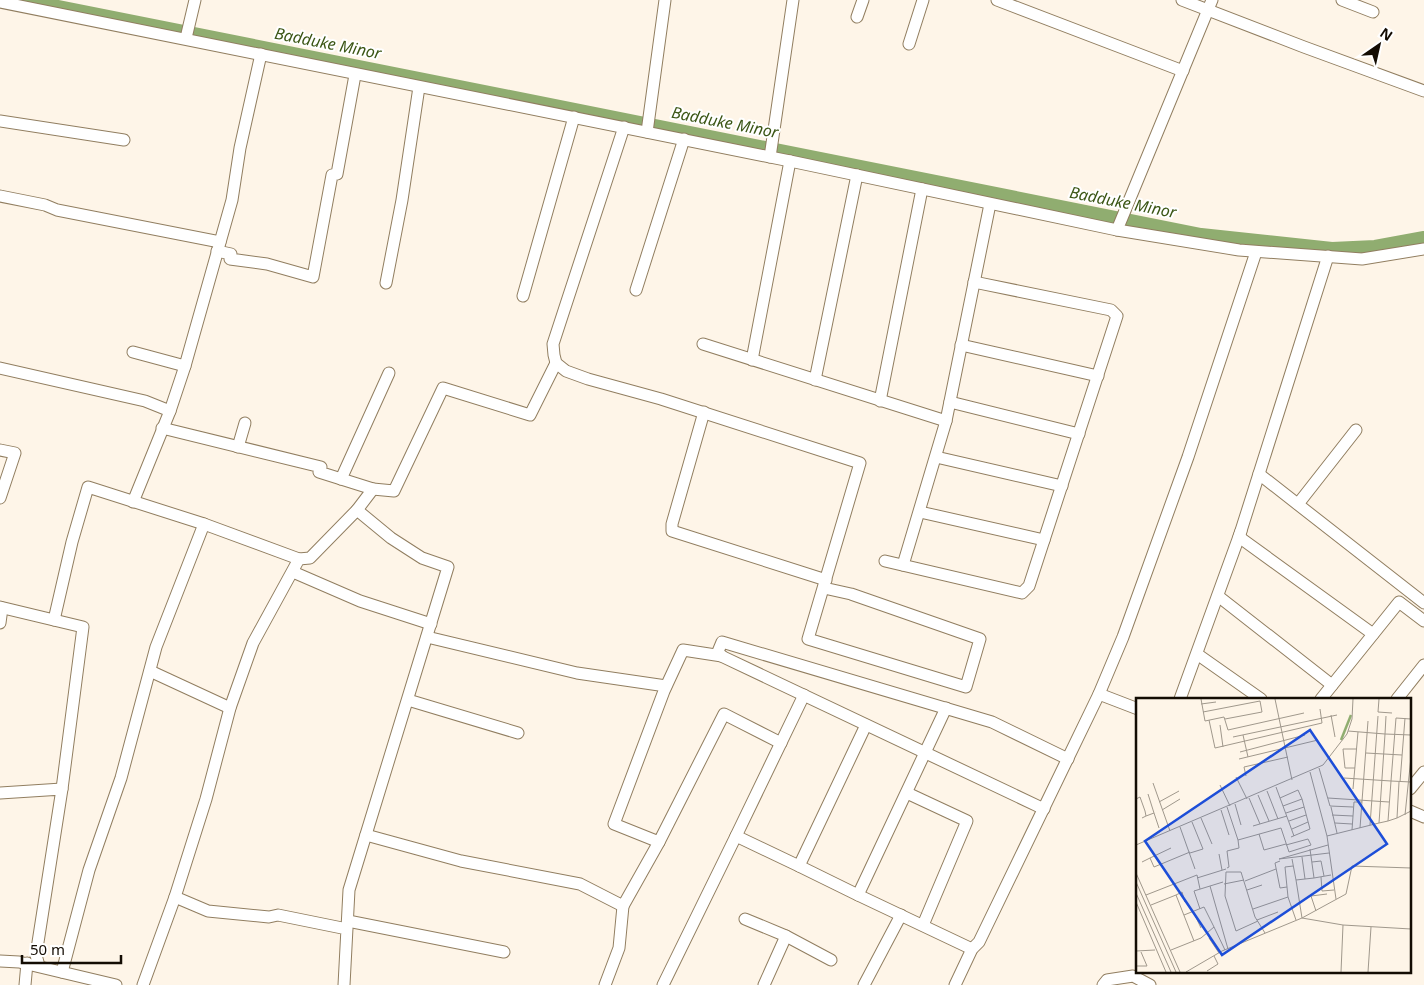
<svg xmlns="http://www.w3.org/2000/svg" width="1424" height="985" viewBox="0 0 1424 985" font-family="'Noto Sans',sans-serif">
  <rect width="100%" height="100%" fill="#fef5e8"/>
  <g fill="none" stroke-linecap="round" stroke-linejoin="round">
    <path stroke="#90ad70" stroke-width="14" d="M23,0L1201,235L1332,249L1375,247L1424,238"/>
    <defs>
      <g id="minor">
        <path d="M997,0L1183,71"/>
        <path d="M1182,0L1304,47L1424,91"/>
        <path d="M1342,0L1373,12"/>
        <path d="M0,2L790,161L1117,230L1239,250L1362,259L1424,249"/>
        <path d="M857,17L863,0"/>
        <path d="M186,38L195,0"/>
        <path d="M909,44L923,0"/>
        <path d="M0,121L124,140"/>
        <path d="M624,127L553,344L554,355L556,363L566,371L588,379L661,399L860,463L808,639L966,687L980,639L851,594L824,588"/>
        <path d="M647,132L665,0"/>
        <path d="M770,157L793,0"/>
        <path d="M0,196L45,205L57,210L220,242"/>
        <path d="M1117,230L1212,0"/>
        <path d="M217,251L231,254L230,259L267,264L313,277L332,175L337,174L355,75"/>
        <path d="M1328,256L1239,537L1373,634"/>
        <path d="M386,283L402,200L419,87"/>
        <path d="M636,290L684,139"/>
        <path d="M523,296L574,117"/>
        <path d="M703,344L946,421"/>
        <path d="M961,345L1098,376"/>
        <path d="M133,352L185,366L170,411"/>
        <path d="M752,360L790,161"/>
        <path d="M185,366L232,200L240,148L261,54"/>
        <path d="M0,368L145,401L170,411L133,502"/>
        <path d="M815,380L857,175"/>
        <path d="M880,401L922,189"/>
        <path d="M950,402L1079,434"/>
        <path d="M704,412L672,524V531L826,580"/>
        <path d="M162,428L321,467L319,472L373,489L357,510"/>
        <path d="M238,447L245,423"/>
        <path d="M0,450L15,453L0,498"/>
        <path d="M936,457L1062,486"/>
        <path d="M1259,474L1424,603"/>
        <path d="M341,479L389,373"/>
        <path d="M373,489L394,491L443,388L530,415L556,363"/>
        <path d="M1298,504L1356,430"/>
        <path d="M920,512L1044,540"/>
        <path d="M885,561L1022,593L1029,586L1117,316L1111,310L974,282"/>
        <path d="M903,565L946,421L990,204"/>
        <path d="M293,572L360,601L431,624"/>
        <path d="M1218,596L1332,685"/>
        <path d="M0,607L83,627L62,789"/>
        <path d="M54,620L72,542L88,487L204,524"/>
        <path d="M0,623L2,608"/>
        <path d="M427,637L577,673L666,686"/>
        <path d="M1197,654L1261,699"/>
        <path d="M722,656L683,650L664,691L614,824L659,842L724,714L781,743"/>
        <path d="M150,671L230,708"/>
        <path d="M1099,694L1138,709"/>
        <path d="M1180,699L1241,531"/>
        <path d="M1321,699L1399,602L1424,621"/>
        <path d="M1397,699L1424,665"/>
        <path d="M408,700L518,733"/>
        <path d="M946,708L858,895L972,949"/>
        <path d="M1410,789L1424,772"/>
        <path d="M0,793L62,789L36,955L39,966"/>
        <path d="M907,793L967,821L923,925"/>
        <path d="M1044,809L717,654L722,642L992,722L1068,759"/>
        <path d="M1410,811L1424,817"/>
        <path d="M366,835L461,861L580,884L623,906L659,842"/>
        <path d="M799,866L736,836L804,695"/>
        <path d="M858,895L799,866L866,725"/>
        <path d="M745,919L786,936L764,985"/>
        <path d="M348,921L504,952"/>
        <path d="M786,936L831,960"/>
        <path d="M0,961L19,962L116,985"/>
        <path d="M62,972L89,870L121,778L156,647L204,524L299,559"/>
        <path d="M25,985L27,963"/>
        <path d="M143,985L175,897"/>
        <path d="M344,985L349,890L448,567L422,558L391,538L357,510L310,558L299,559L253,643L230,708L206,799L175,897L208,911L269,917L278,915L347,929"/>
        <path d="M605,985L619,948L623,906"/>
        <path d="M663,985L736,836"/>
        <path d="M864,985L901,915"/>
        <path d="M955,985L972,949L979,942L1099,694L1123,637L1188,457L1256,252"/>
        <path d="M1103,985L1107,980L1133,976L1150,985"/>
      </g>
    </defs>
    <use href="#minor" stroke="#917e60" stroke-width="13"/>
    <use href="#minor" stroke="#fff" stroke-width="11"/>
  </g>
  <g text-anchor="middle" dominant-baseline="central" stroke-width="4" stroke-linejoin="round" paint-order="stroke">
    <g font-size="16" font-style="italic" fill="#3a5514" stroke="#fff">
      <text transform="translate(328 43) rotate(11)">Badduke Minor</text>
      <text transform="translate(725 122) rotate(11)">Badduke Minor</text>
      <text transform="translate(1123 202) rotate(11)">Badduke Minor</text>
    </g>
  </g>
  <g transform="translate(1136 698)">
    <rect width="275" height="275" fill="#fef5e8"/>
    <path fill="none" stroke="#90ad70" stroke-width="2.5" d="M205,42L215,17"/>
    <path fill="none" stroke="#a0988c" stroke-width="1" d="M65,1L69,23L88,19L92,32L168,15M139,1L156,82M243,1L242,14L256,15M65,6L80,4M67,14L124,3L126,14L89,21M195,17L199,39M73,22L79,50L186,25L184,11M84,27L87,49M249,36L275,37M249,36L250,18M107,37L112,59M97,39L201,17M104,54L169,37M230,55L266,57M103,61L182,42M183,70L194,108L217,109M219,70H209L207,51H221M174,74L191,138L200,201M110,78L108,69L152,59M100,79L111,101M208,80L255,83L260,20L275,21M264,84L269,20M17,85L34,133M84,87L94,108M140,89L158,138M217,91L222,34M131,93L142,121M12,96L18,115M122,97L133,123M113,100L124,126M144,100L162,92L166,101L174,131L155,139M192,100L253,104M0,101L4,99L9,113L10,118L6,120M23,104L43,93M99,106L105,127M147,108L166,101M91,109L102,142L145,130L153,154L175,147L172,141L150,147M195,109L201,135M26,112L44,101M85,112L93,137M150,115L168,109M196,117L217,118M269,117L275,59M10,118L18,115L23,130M65,120L76,146M261,120L275,113M153,123L170,117M252,123L261,120L263,84M199,125L216,126M243,125L252,123L255,83L275,84M234,127L242,18M117,128L151,118M44,129L59,171M224,130L232,23M156,131L172,124M216,132L218,104H226M123,136L128,152L150,146M191,138L243,125L249,36L212,33M0,147L187,67L211,36L216,21L217,1M192,147L143,161L193,155M174,151L178,180L195,177M54,155L67,151L56,124M83,156L86,172M166,159L169,181L178,180M14,160L35,150M156,161L160,182L169,181M144,163L139,165L144,190L151,189L149,169L157,168M6,164L14,160L18,169L54,154M176,164L185,163L188,178M91,170L93,169L91,153L103,150L102,142M0,175L44,274M185,179L186,193L198,192M61,180L90,171M160,182L166,220M109,183L140,171M0,184L40,274M87,184L74,188L92,251M88,186L108,182M111,192L126,187M0,195L35,274M10,197L61,177L64,191M40,197L46,194L49,204M152,199L160,222M0,204L30,274M15,207L40,197L58,243M64,211L58,193L74,188M117,211L152,199L151,189M57,213L65,230M180,213L175,198L191,196M48,217L68,209L78,229M166,220L207,227L205,274M121,222L142,214M122,223L100,233L89,198L90,174H105L119,219L129,235M207,227L275,231M73,240L83,255M35,252L65,240L78,229L89,252M0,253L19,252M0,268H11L5,254M71,273L82,266L78,258M50,274L86,253L166,220L210,196L216,168L275,170M232,274L235,229"/>
    <path fill="#1d4ed8" fill-opacity="0.15" stroke="#1d4ed8" stroke-width="2.5" d="M174,32L251,146L86,257L9,143Z"/>
    <rect width="275" height="275" fill="none" stroke="#130c03" stroke-width="2.5"/>
  </g>
  <g transform="translate(1379 45) rotate(34)" stroke="#ffffff" stroke-width="4" paint-order="stroke">
  <path d="M0-4L9 19L0 12L-9 19Z" fill="#130c03"/>
  <text y="-8" font-size="14" font-weight="bold" text-anchor="middle" fill="#130c03">N</text>
  </g>
  <path d="M22 955v8h99v-8" fill="none" stroke="#130c03" stroke-width="2.5"/>
  <text x="30" y="955" font-size="15" fill="#130c03" stroke="#ffffff" stroke-width="4" paint-order="stroke">50 m</text>
</svg>
